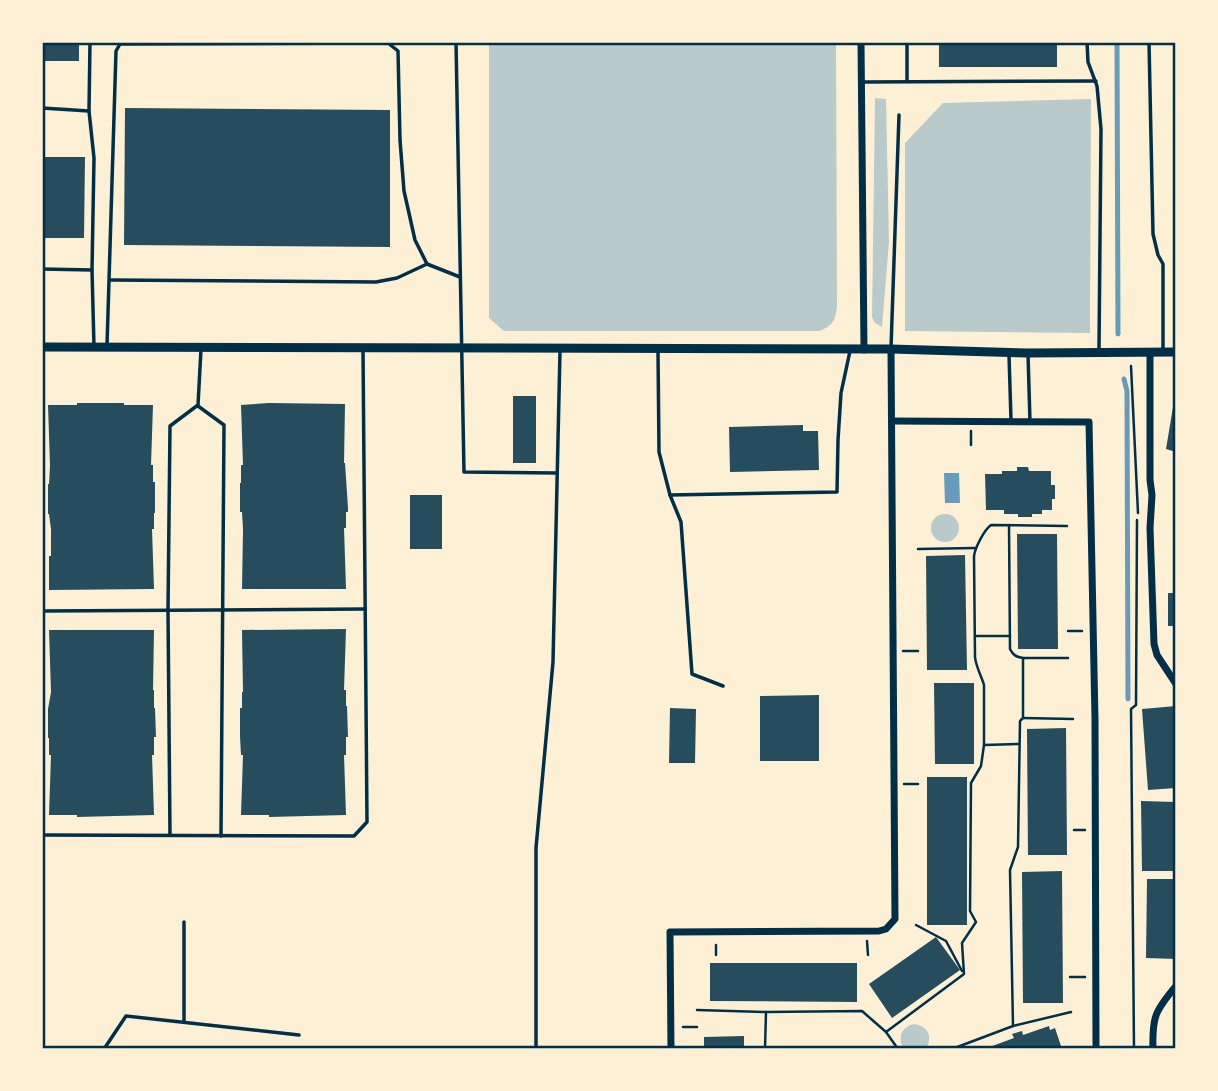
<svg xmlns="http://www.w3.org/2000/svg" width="1218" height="1091" viewBox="0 0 1218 1091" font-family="Helvetica,sans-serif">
  <rect width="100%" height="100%" fill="#fdf0d5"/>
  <g fill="#b9caca">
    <path d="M489,42H836L837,306C835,321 834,324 820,331H504L489,318Z"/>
    <path d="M875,98L886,99L889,242L882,327L875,323L872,317Z"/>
    <path d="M1091,99L1090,333L905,331V143L943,103Z"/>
    <circle cx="945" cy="528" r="14"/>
    <path d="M914,1024C928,1026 933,1037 926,1049H904C897,1038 901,1027 914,1024Z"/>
  </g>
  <path fill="#669bbc" d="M944,473H959L960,503H945Z"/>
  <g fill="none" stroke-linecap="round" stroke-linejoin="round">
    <g stroke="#669bbc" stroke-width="5">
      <path d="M1117,42L1118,334"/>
      <path d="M1124,379L1127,391L1128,699"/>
    </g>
  </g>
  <g fill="#264d5e">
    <rect x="42" y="42" width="37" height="19"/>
    <rect x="939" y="42" width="118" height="25"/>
    <path d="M125,108L390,110V247L124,245Z"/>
    <path d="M42,157H85L84,238H42Z"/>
    <rect x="513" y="396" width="23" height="67"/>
    <path d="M77,403H124V405H153L151,465H153V482H155V513H154V529H152L154,589L49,590V556H51V529L49,514H48V484H49L50,466L48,405H77Z"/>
    <path d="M269,403L345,404L344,463H345L348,508V512H346V528H344L346,589H242L243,529L242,512H240V483H241V465H243L241,405Z"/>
    <path d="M1173,407L1176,408V452L1166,449Z"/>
    <path d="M803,425V431H818L819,470L730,472L729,427Z"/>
    <path d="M1017,467H1028L1029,471H1051V485H1055V499H1052V510H1042V514H1032V517H1018V514H1004V510H986L985,474H1002V471H1017Z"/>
    <rect x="410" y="495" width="32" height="54"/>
    <path d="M1017,534H1057L1058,649H1018Z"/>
    <path d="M965,555L967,670H927L926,556Z"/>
    <rect x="1168" y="593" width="8" height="33"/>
    <path d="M346,629L344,690H346V706H347L348,737H346V755H344L346,815L269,817V815H241L243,755H241L240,737V708H242V692H243L242,630Z"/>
    <path d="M49,630H154L153,690H154V708H155L156,737H154V755H152L154,815L77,817V815H49L51,755H49V738H48V709L51,692Z"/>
    <path d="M934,683H974V764H935Z"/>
    <path d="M819,695V761H760V696Z"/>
    <path d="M1176,706V788L1148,790L1142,709Z"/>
    <path d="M670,708L696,709L695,763H669Z"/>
    <path d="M1066,728L1067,855H1028L1027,729Z"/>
    <rect x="927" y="777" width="40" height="148"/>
    <path d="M1141,801L1176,802V871H1142Z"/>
    <path d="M1062,871L1063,1003H1023L1022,872Z"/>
    <path d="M1147,879H1176V959L1146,958Z"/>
    <path d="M936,937L960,970L892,1018L869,984Z"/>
    <path d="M710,963H857V1002L710,1001Z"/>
    <path d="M1049,1026L1050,1030L1055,1028L1062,1049H984L1014,1038L1012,1034L1022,1031L1023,1035Z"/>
    <path d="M744,1036V1049H704V1037Z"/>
  </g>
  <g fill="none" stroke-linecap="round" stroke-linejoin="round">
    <g stroke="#003049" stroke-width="2.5">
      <path d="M1131,366L1138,513"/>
      <path d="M971,431V445"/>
      <path d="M918,549L975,548"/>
      <path d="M1068,631H1082"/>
      <path d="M975,636H1010"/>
      <path d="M903,651H918"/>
      <path d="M1023,658H1068"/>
      <path d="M1023,718L1073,719"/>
      <path d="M984,745L1019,744"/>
      <path d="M904,784H918"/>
      <path d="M1074,830H1085"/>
      <path d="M916,925L946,941L962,971"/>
      <path d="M867,941L868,955"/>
      <path d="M716,945V955"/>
      <path d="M1070,977H1085"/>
      <path d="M697,1010L766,1012"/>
      <path d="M1013,1026L1071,1012"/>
      <path d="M683,1027H697"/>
      <path d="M886,1032L898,1049"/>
      <path d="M765,1049L766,1012L862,1011L886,1032L964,974L962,943L976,922L970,911L971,783L981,766L984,745V685C981,675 976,667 975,657L974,556C975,548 984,530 991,525L1067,526"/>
      <path d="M900,1049L903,1047"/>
      <path d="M952,1049L1013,1026L1010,870L1018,847L1020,721L1023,718V658C1016,657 1013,655 1010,649L1009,525"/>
      <path d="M1134,1049L1131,709L1136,705L1137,520"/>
    </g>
    <g stroke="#003049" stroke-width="3.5">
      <path d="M90,42L89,111L94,158L92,270L94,347"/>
      <path d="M456,42L464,472L557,473"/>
      <path d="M907,42V81"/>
      <path d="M1087,42L1088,62L1097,86L1101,129L1099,350"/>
      <path d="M1149,42L1153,234L1158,255L1163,264V349"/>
      <path d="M863,82L1096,81"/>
      <path d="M42,108L89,111"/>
      <path d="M42,269L92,270"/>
      <path d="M110,280L376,282L397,278L427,264"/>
      <path d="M107,346L116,51L120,44L388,43L398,51L400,140L404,191L415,240L427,264L460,277"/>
      <path d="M891,348L899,115"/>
      <path d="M658,351L659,452L670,495L837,492L838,440L841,393L850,351"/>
      <path d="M1028,354L1030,422"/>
      <path d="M1009,355L1011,420"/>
      <path d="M198,406L224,425L221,836"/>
      <path d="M670,495L681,522L692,674L723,686"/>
      <path d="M42,611L365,609"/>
      <path d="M42,835L354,836L367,822L363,350"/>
      <path d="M170,835L168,610L170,426L198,405L201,349"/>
      <path d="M184,922V1022"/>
      <path d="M104,1049L126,1016L299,1035"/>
      <path d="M536,1049V848L553,662L560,351"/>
    </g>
    <g stroke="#003049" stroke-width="7">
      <path d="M861,42L864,350"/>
      <path d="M1150,352V480L1152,495L1150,528L1154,644L1157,655L1176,684"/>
      <path d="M892,421L1089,422L1095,719L1096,1049"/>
      <path d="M671,1049L670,932L879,931L886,929L895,919L891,349"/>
      <path d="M1153,1049C1152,1017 1155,1011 1176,986"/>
    </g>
    <path stroke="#003049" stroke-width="9" d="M42,347L891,349L1028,353L1176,352"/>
  </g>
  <rect width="1218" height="1091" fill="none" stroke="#fdf0d5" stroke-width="88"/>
  <rect x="44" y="44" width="1130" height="1003" fill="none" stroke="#003049" stroke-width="2.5"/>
</svg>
